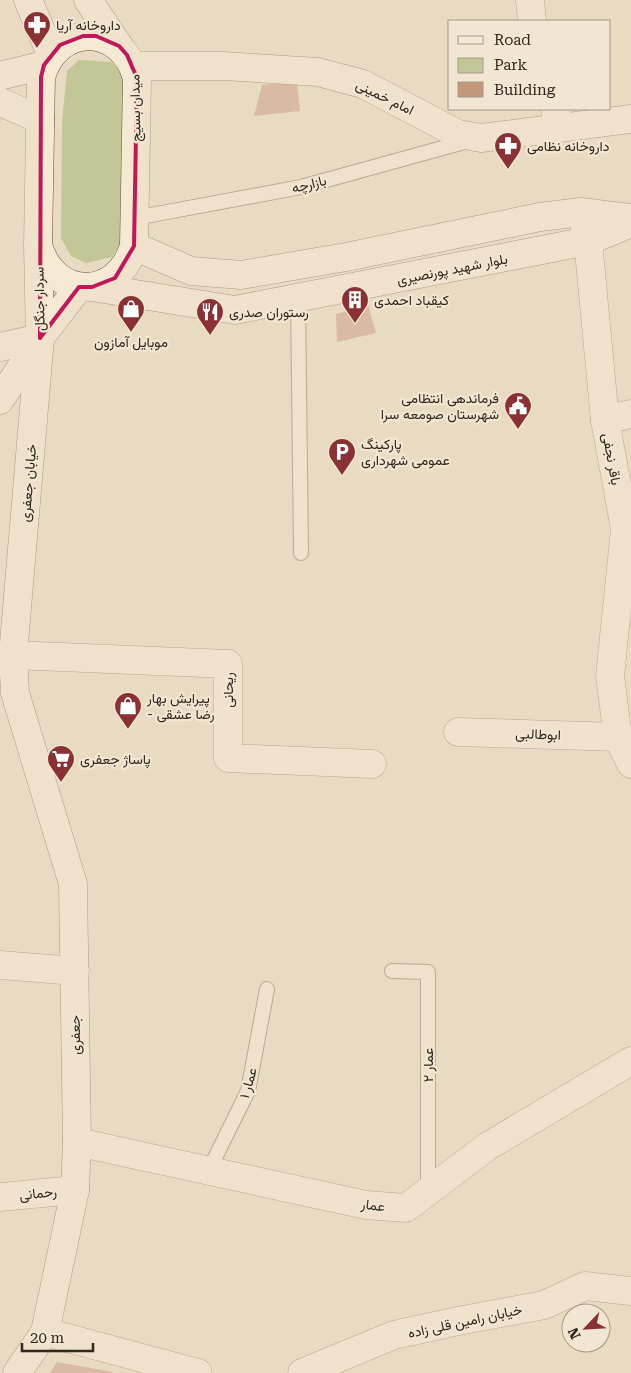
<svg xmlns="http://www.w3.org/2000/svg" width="631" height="1373" viewBox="0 0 631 1373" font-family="'Roboto Serif',Vazirmatn,serif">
  <rect width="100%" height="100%" fill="#e9dbc2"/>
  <path fill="#c3c697" d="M79,60L112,62L127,80L124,239L112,257L86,263L71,256L61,238L62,121L67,71Z"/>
  <g fill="#c4967b">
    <path d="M297,82L300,111L254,116L262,85Z"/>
    <path d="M368,305L376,333L337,342L336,314Z"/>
    <path d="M57,1362L113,1372V1373H50Z"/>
  </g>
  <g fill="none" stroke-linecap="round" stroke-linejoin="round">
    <defs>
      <g id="service">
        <path d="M135,218L301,187L468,141"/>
        <path d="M298,298L301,553"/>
        <path d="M392,971L428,972V1193"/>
        <path d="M209,1170L248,1091L267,989"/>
      </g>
      <g id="minor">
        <path d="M583,218L588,241L605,420L625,529L610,676L618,737L631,764"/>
        <path d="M605,420L631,414"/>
        <path d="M13,655L228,664V758L372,764"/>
        <path d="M458,732L618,737"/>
        <path d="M0,965L75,971"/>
        <path d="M77,1142L366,1205L406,1208L488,1146L631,1061"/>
        <path d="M0,1197L75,1190"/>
        <path d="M45,1332L198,1373"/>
        <path d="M302,1373L394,1335L458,1321L544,1305L585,1286L631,1291"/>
      </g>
      <g id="tertiary">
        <path d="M530,0L532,21"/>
        <path d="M555,109L559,128"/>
      </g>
      <g id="secondary">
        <path d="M28,0L51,54"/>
        <path d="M88,0L119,46"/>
        <path d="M134,66H223L318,72L363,84L458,134L481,138L631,119"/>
        <path d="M0,76L44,65"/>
        <path d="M0,102L40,119"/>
        <path d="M134,246L191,271L241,275L346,257L540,217L581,212L631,218"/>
        <path d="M92,287L235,310L588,241L631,223"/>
        <path d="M0,347L40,338"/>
        <path d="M0,400L40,338L79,287"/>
        <path d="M17,1373L45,1332L75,1190L77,1142L73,884L15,693L13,655L40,338L38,245L41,77C57,22 122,23 137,78L134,246C118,301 53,300 38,245"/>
      </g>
    </defs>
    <use href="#service" stroke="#816d5b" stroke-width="16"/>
    <use href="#minor" stroke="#816d5b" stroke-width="29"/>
    <use href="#tertiary" stroke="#816d5b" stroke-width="29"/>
    <use href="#secondary" stroke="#634f3e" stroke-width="29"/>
    <use href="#service" stroke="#f5e9d4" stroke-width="14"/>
    <use href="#minor" stroke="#f5e9d4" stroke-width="28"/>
    <use href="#tertiary" stroke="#f5e9d4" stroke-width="28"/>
    <use href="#secondary" stroke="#f5e9d4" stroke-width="28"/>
  </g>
  <path d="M0 0H631V1373H0ZM83,36H96L119,46L127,55L137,78L134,246L115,278L92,287H79L40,338L41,77L44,65L60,45Z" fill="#e9dbc2" fill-opacity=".55" fill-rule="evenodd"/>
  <path fill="none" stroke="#c2185b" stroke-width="4" stroke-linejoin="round" d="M83,36H96L119,46L127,55L137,78L134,246L115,278L92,287H79L40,338L41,77L44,65L60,45Z"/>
  <defs>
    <symbol id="pharmacy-pin" viewBox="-11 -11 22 30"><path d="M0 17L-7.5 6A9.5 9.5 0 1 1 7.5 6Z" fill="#8a3136" stroke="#f1e6d1"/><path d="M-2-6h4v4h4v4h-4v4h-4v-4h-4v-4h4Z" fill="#fff"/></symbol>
    <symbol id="building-pin" viewBox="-11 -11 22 30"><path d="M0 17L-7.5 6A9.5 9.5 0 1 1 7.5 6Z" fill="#8a3136" stroke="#f1e6d1"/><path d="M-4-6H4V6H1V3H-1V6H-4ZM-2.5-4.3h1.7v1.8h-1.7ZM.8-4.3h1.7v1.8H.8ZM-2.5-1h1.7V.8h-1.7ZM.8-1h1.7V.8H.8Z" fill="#fff"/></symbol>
    <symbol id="shop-pin" viewBox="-11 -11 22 30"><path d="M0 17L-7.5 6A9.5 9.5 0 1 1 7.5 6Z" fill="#8a3136" stroke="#f1e6d1"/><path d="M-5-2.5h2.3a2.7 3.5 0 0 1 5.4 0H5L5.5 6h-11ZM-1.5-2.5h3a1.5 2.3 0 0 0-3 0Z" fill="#fff"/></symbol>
    <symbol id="restaurant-pin" viewBox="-11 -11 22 30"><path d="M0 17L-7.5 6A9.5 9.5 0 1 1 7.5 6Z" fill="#8a3136" stroke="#f1e6d1"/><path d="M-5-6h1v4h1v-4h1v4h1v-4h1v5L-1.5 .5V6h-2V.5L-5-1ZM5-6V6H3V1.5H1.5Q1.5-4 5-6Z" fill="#fff"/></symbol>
    <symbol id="civic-pin" viewBox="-11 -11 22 30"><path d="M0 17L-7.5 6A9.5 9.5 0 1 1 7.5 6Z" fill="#8a3136" stroke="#f1e6d1"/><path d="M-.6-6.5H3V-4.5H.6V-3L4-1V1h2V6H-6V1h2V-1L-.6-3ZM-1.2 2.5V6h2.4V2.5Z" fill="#fff"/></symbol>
    <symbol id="parking-pin" viewBox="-11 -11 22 30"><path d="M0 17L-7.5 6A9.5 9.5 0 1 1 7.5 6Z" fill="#8a3136" stroke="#f1e6d1"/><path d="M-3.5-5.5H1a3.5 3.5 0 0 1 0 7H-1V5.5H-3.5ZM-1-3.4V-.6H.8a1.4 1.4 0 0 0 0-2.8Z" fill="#fff"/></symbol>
    <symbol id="supermarket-pin" viewBox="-11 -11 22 30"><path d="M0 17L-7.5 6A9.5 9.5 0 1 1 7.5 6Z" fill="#8a3136" stroke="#f1e6d1"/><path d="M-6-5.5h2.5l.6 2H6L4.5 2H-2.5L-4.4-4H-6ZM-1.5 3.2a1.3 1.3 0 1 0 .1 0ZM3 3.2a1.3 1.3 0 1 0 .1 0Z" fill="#fff"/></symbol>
  </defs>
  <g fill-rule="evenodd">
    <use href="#pharmacy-pin" x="21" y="9" width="32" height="43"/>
    <use href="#pharmacy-pin" x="492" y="130" width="32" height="43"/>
    <use href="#building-pin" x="339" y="284" width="32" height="43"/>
    <use href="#shop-pin" x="115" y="293" width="32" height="43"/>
    <use href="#restaurant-pin" x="194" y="296" width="32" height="43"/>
    <use href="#civic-pin" x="502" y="390" width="32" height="43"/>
    <use href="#parking-pin" x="326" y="436" width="32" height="43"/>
    <use href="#shop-pin" x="112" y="690" width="32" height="43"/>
    <use href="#supermarket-pin" x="45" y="743" width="32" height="43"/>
  </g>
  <g text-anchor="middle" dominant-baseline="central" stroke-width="4.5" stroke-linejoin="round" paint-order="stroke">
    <g font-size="14" fill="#32271e" stroke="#f1e6d1" text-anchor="start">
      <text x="56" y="25">داروخانه آریا</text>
      <text x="527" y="146">داروخانه نظامی</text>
      <text x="374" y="300">کیقباد احمدی</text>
      <text x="229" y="312">رستوران صدری</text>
      <text x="131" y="342" text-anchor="middle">موبایل آمازون</text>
      <text x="499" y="398" text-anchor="end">فرماندهی انتظامی<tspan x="499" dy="16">شهرستان صومعه سرا</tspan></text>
      <text x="361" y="444">پارکینگ<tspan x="361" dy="16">عمومی شهرداری</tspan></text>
      <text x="147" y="698">پیرایش بهار<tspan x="147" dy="16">- رضا عشقی</tspan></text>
      <text x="80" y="759">پاساژ جعفری</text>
    </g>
    <g font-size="14" fill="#32271e" stroke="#f1e6d1">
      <text transform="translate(385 97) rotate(26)">امام خمینی</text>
      <text transform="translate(135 108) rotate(-91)">میدان بسیج</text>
      <text transform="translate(309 184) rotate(-14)">بازارچه</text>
      <text transform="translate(452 269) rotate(-11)">بلوار شهید پورنصیری</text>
      <text transform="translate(39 299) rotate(-91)">سردار جنگل</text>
      <text transform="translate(612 459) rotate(80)">باقر نجفی</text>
      <text transform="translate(28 483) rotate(-85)">خیابان جعفری</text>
      <text transform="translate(228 690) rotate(-90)">ریحانی</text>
      <text transform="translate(538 734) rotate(2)">ابوطالبی</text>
      <text transform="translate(75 1035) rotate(-91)">جعفری</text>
      <text transform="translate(428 1065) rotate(-90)">عمار ۲</text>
      <text transform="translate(248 1083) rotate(-74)">عمار ۱</text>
      <text transform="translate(38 1193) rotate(-6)">رحمانی</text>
      <text transform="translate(373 1205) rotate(7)">عمار</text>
      <text transform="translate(465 1321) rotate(-12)">خیابان رامین قلی زاده</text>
    </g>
  </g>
  <rect x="448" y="20" width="162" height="90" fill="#f1e6d1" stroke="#a59a89"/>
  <rect x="458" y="36" width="25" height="8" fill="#f5e9d4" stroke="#a59a89"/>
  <text x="494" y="45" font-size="15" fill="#32271e">Road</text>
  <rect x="458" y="58" width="25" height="15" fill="#c3c697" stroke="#a59a89"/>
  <text x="494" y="70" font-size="15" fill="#32271e">Park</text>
  <rect x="458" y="82" width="25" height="15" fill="#c4967b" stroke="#a59a89"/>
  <text x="494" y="95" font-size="15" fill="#32271e">Building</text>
  <g transform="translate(586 1328) rotate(245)"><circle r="24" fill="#f1e6d1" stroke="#a59a89"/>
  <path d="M0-4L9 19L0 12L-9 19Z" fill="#8a3136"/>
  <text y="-8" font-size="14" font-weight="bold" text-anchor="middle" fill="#32271e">N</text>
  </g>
  <path d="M22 1343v8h71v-8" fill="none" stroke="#32271e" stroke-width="2.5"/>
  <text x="30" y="1343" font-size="15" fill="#32271e" stroke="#f1e6d1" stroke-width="4" paint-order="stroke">20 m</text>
</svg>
